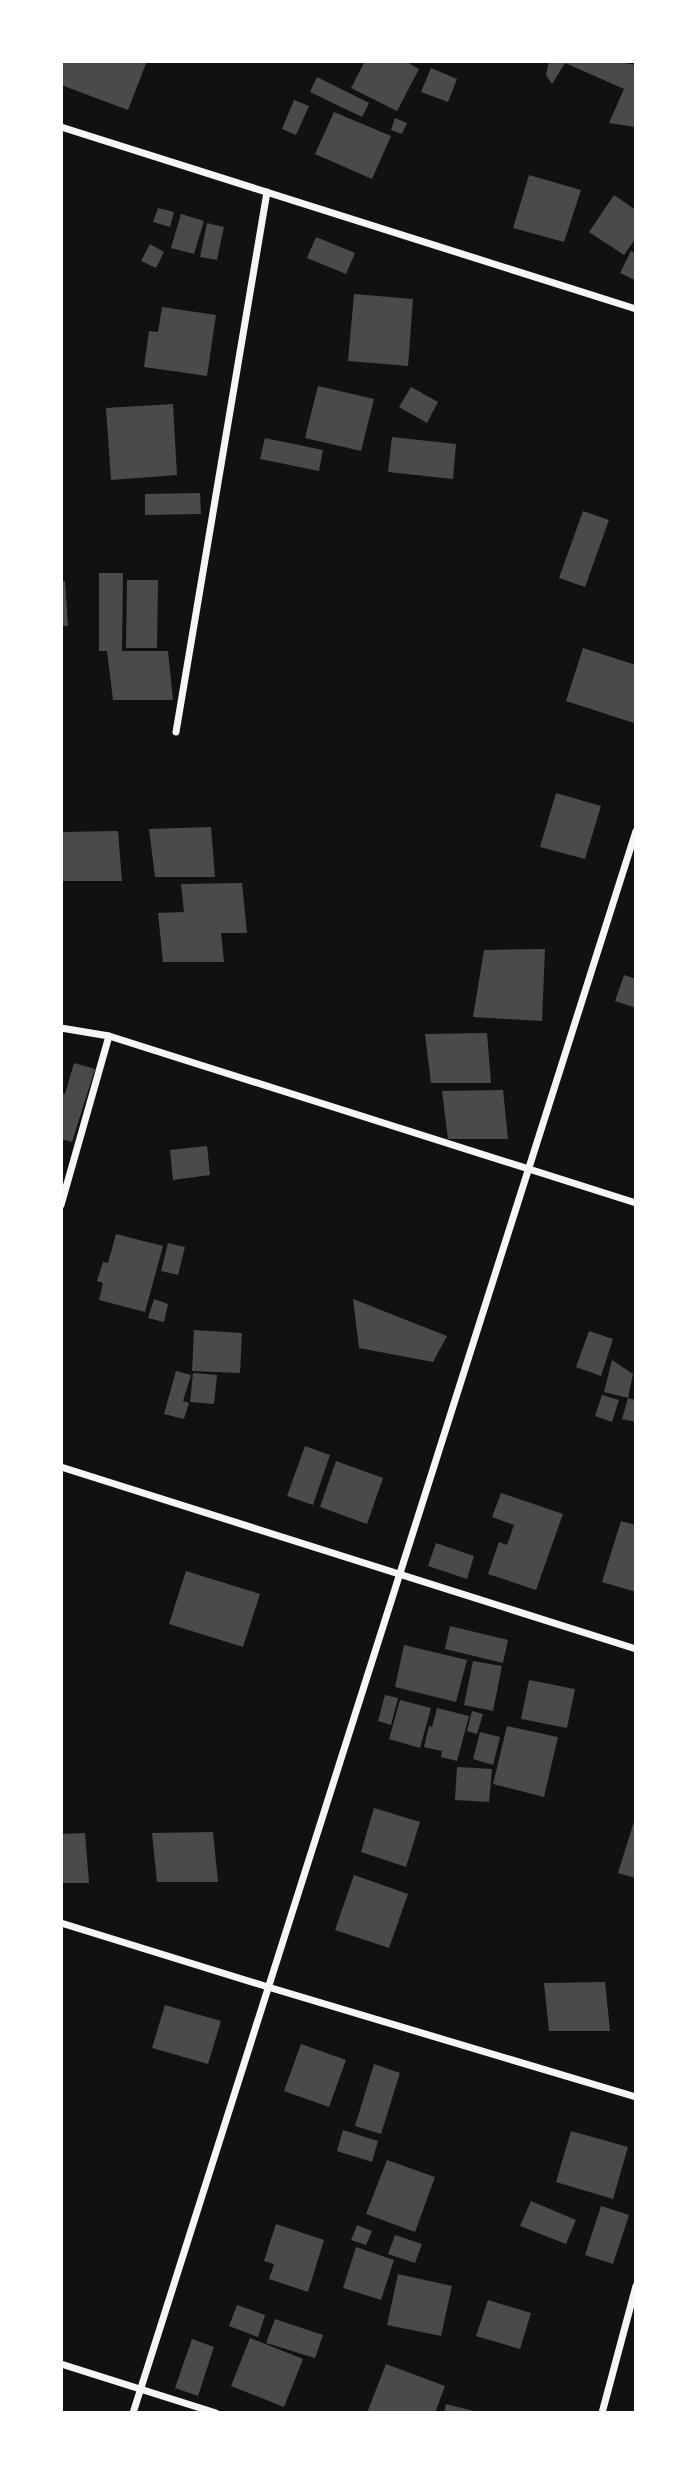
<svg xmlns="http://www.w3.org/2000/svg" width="697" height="2474" viewBox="0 0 697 2474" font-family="'Nunito Sans',sans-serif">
  <rect width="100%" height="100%" fill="#111"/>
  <g fill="#4a4a4a">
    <path d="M62,61H147L128,110L61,85Z"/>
    <path d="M365,61H405L419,69L397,111L351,88Z"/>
    <path d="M549,61H612L636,65L635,127L609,123L624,89L565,63L552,84L546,75Z"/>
    <path d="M431,68L457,79L448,102L421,92Z"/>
    <path d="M317,77L369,103L362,117L310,92Z"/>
    <path d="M294,100L309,106L296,135L282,129Z"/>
    <path d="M334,112L391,136L372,179L315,154Z"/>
    <path d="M395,118L407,123L402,134L391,130Z"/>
    <path d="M529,175L581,190L564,242L513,228Z"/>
    <path d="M614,195L636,210V238L624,255L589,232Z"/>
    <path d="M158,208L174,212L170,227L153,222Z"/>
    <path d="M181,214L204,221L194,254L171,248Z"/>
    <path d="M207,223L224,227L217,260L200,257Z"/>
    <path d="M316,237L355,253L346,274L307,258Z"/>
    <path d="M150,244L164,252L156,268L141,261Z"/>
    <path d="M631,251L636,253L635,280L620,273Z"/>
    <path d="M354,294L413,299L408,366L348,361Z"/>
    <path d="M162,307L216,315L207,376L144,367L149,331L158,332Z"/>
    <path d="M318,386L374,399L361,451L305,438Z"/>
    <path d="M411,387L438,402L427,423L399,407Z"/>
    <path d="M173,404L177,475L111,480L106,408Z"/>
    <path d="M392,437L456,444L453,479L388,472Z"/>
    <path d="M265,438L323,450L319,471L260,459Z"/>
    <path d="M200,493L201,514L145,515V494Z"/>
    <path d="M583,511L609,520L585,587L559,578Z"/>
    <path d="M99,573H123L122,651H168L173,700H113L107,651H99Z"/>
    <path d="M127,580H158L157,648H126Z"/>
    <path d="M65,581L68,626H61V582Z"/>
    <path d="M583,648L636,665L634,723L566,701Z"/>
    <path d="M556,793L601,806L585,859L540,847Z"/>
    <path d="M211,827L215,877H155L149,829Z"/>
    <path d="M118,831L122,881H62L61,832Z"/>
    <path d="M242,883L247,933H221L224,962H163L158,913L184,912L181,884Z"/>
    <path d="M545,949L542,1021L473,1017L484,950Z"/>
    <path d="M624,975L636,979V1008L615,1001Z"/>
    <path d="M487,1033L491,1083H431L425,1034Z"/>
    <path d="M74,1063L95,1069L72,1142L61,1139V1093L65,1094Z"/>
    <path d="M503,1090L508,1139H448L442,1091Z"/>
    <path d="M207,1146L210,1175L173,1180L170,1150Z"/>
    <path d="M116,1234L163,1246L145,1312L99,1300L103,1283L97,1281L103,1262L108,1263Z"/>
    <path d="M168,1243L185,1247L178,1275L161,1271Z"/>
    <path d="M154,1299L168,1304L164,1322L148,1318Z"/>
    <path d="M353,1299L447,1336L433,1362L359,1348Z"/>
    <path d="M194,1330L242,1333L240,1373L192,1371Z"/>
    <path d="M589,1331L613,1339L601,1376L576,1367Z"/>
    <path d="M612,1360L633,1374L628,1398L604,1392Z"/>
    <path d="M176,1371L191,1375L183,1401L189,1403L184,1419L164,1414Z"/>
    <path d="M193,1373L217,1375L214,1404L190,1402Z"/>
    <path d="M602,1395L619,1400L612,1422L595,1416Z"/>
    <path d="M628,1398L636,1400V1422L622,1419Z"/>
    <path d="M305,1446L330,1455L313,1505L287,1496Z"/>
    <path d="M336,1461L383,1478L367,1524L320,1507Z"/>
    <path d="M501,1493L563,1514L536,1590L488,1574L499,1542L507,1545L514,1525L492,1517Z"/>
    <path d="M621,1521L636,1525V1592L602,1582Z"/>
    <path d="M436,1543L474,1556L467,1579L428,1566Z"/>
    <path d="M186,1571L260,1594L243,1647L169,1624Z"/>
    <path d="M450,1626L508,1640L503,1663L445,1649Z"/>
    <path d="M404,1645L467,1660L456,1702L395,1687Z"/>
    <path d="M473,1661L502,1666L493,1711L464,1705Z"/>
    <path d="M529,1680L575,1689L567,1728L521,1719Z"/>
    <path d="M385,1695L398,1698L391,1725L378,1721Z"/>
    <path d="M400,1700L431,1708L420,1748L389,1739Z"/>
    <path d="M437,1708L469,1716L457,1761L441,1757L442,1751L424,1747L429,1726L432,1727Z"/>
    <path d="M472,1711L483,1714L477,1734L467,1731Z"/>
    <path d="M507,1726L558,1737L544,1797L493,1784Z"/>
    <path d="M480,1732L500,1737L493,1765L473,1759Z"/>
    <path d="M457,1767L492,1769L489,1802L455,1800Z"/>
    <path d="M374,1808L420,1822L406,1867L361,1852Z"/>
    <path d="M636,1815V1878L618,1873Z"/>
    <path d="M213,1832L218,1882H157L152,1833Z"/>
    <path d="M85,1833L89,1883H61V1834Z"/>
    <path d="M354,1875L408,1894L389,1948L335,1930Z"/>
    <path d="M605,1982L610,2031H549L544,1983Z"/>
    <path d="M165,2005L221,2021L208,2064L152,2048Z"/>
    <path d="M301,2044L346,2060L329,2107L284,2091Z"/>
    <path d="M374,2064L400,2073L381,2134L355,2126Z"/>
    <path d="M343,2130L378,2141L372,2162L337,2151Z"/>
    <path d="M571,2131L628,2147L613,2199L556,2182Z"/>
    <path d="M387,2160L435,2177L415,2232L366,2214Z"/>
    <path d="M531,2201L576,2220L566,2244L520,2226Z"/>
    <path d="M601,2206L629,2215L613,2264L585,2255Z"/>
    <path d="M276,2224L324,2240L308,2292L269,2279L274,2264L264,2261Z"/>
    <path d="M357,2225L372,2231L366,2245L351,2240Z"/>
    <path d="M395,2235L422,2244L415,2263L388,2254Z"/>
    <path d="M356,2247L394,2260L381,2300L343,2288Z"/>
    <path d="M398,2274L452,2286L441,2336L387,2325Z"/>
    <path d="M488,2300L531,2313L520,2349L476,2336Z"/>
    <path d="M237,2305L265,2315L258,2337L229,2326Z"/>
    <path d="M275,2319L323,2335L315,2358L266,2343Z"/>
    <path d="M250,2338L303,2359L284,2407L231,2386Z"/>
    <path d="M192,2339L214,2347L198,2396L175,2388Z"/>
    <path d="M386,2364L445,2386L435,2413H367Z"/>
    <path d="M446,2404L478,2412V2413H444Z"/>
  </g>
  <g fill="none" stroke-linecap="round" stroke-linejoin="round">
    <g stroke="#f5f5f5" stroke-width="7">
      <path d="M61,127L636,309"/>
      <path d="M176,732L267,192"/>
      <path d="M61,1028L109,1036L636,1203"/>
      <path d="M61,1205L109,1036"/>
      <path d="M61,1467L636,1649"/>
      <path d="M61,1923L268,1987L636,2097"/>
      <path d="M61,2364L216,2413"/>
      <path d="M133,2413L636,831"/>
      <path d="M602,2413L636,2286"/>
    </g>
  </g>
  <rect width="697" height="2474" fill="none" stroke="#ffffff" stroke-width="126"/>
</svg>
